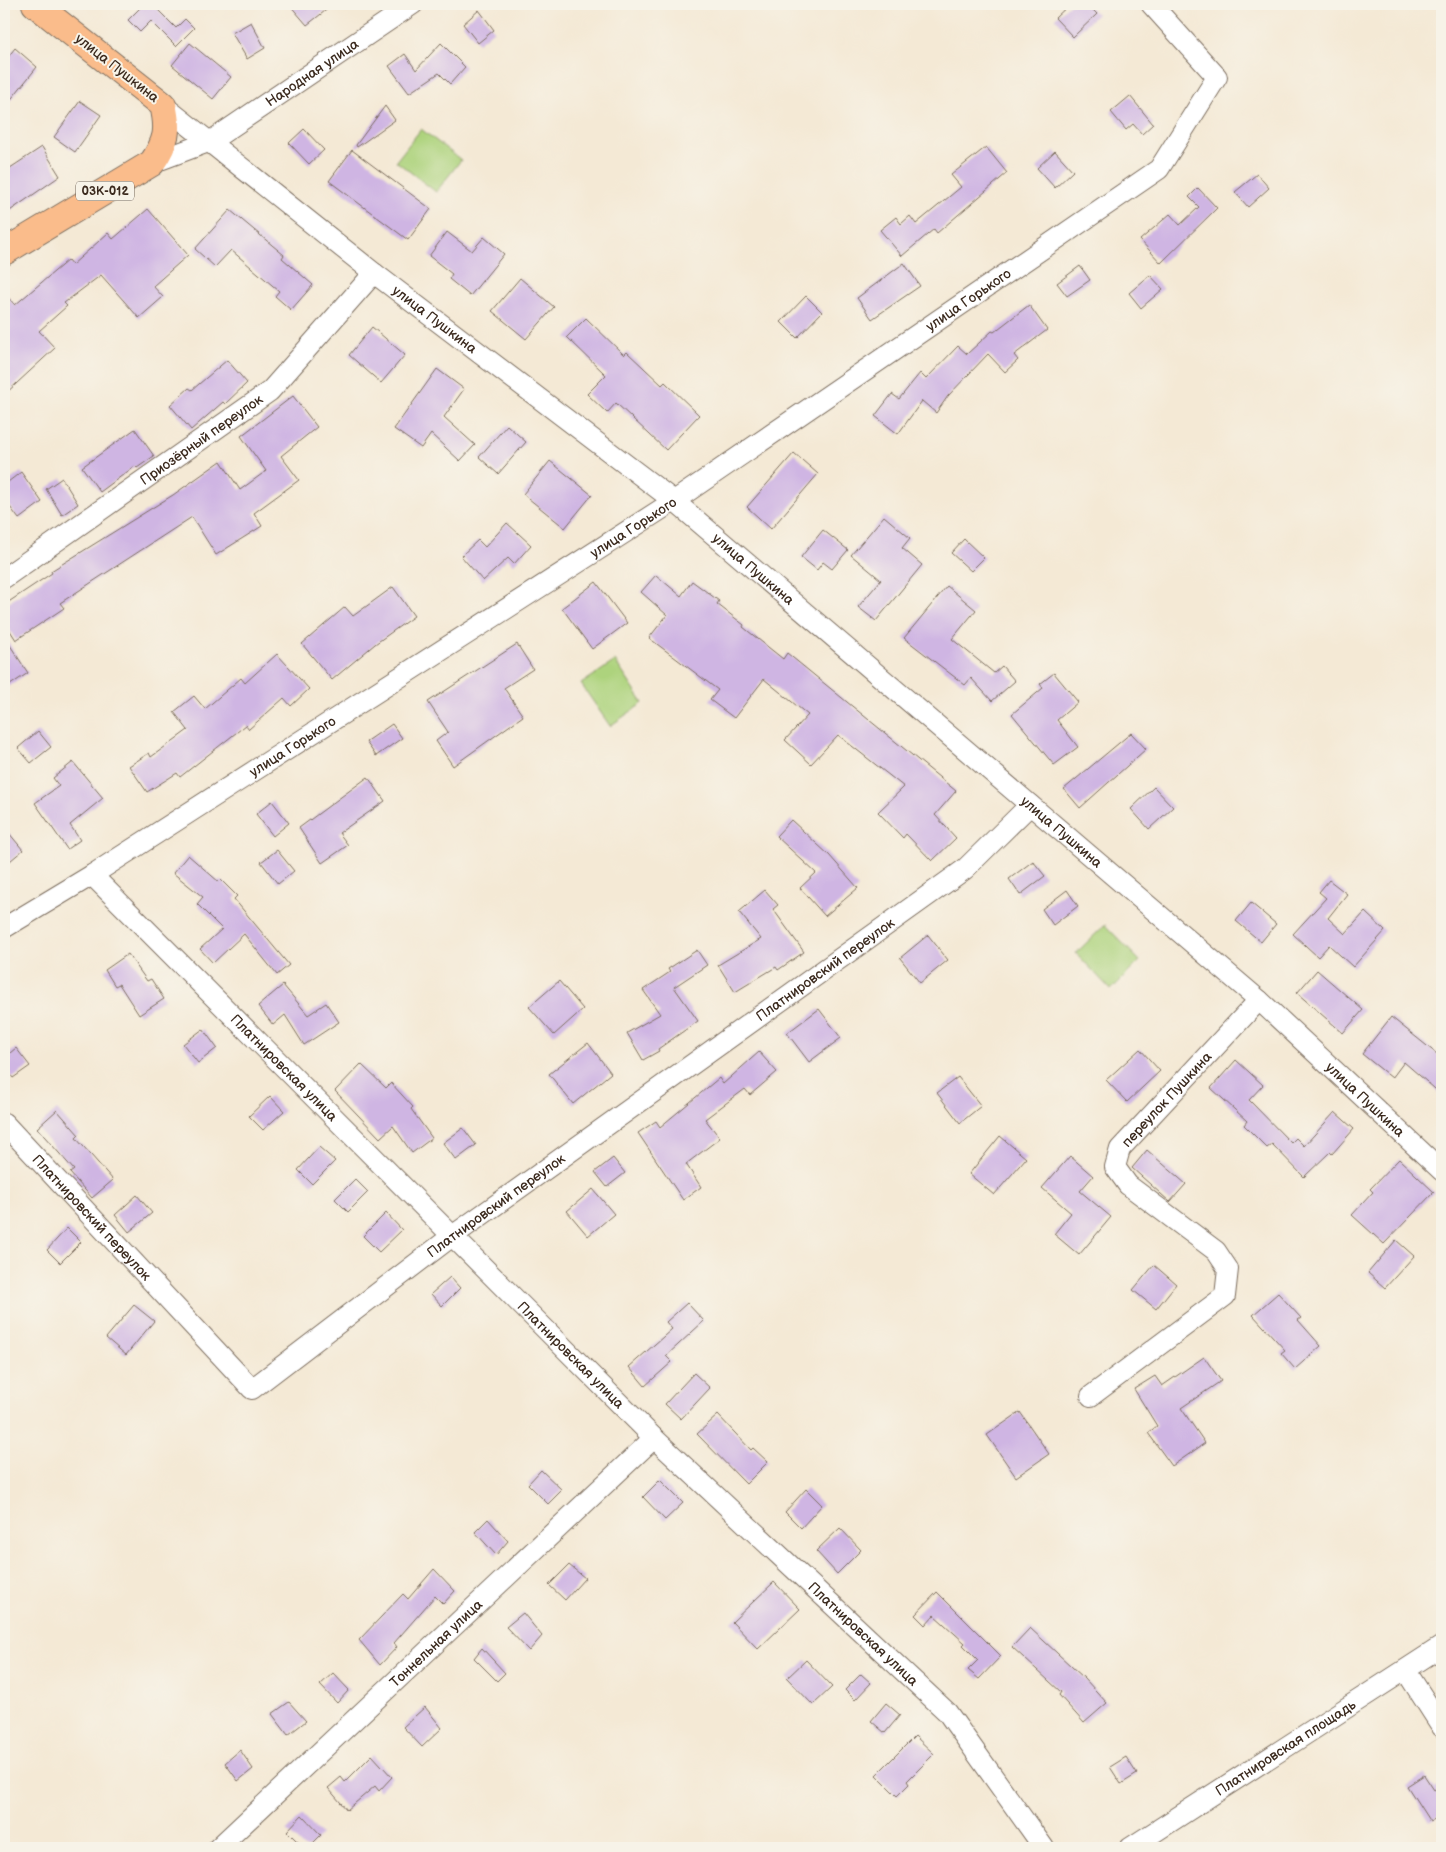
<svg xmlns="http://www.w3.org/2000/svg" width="1446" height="1852" viewBox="0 0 1446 1852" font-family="'Balsamiq Sans',sans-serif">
  <rect width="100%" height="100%" fill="#f7f3e8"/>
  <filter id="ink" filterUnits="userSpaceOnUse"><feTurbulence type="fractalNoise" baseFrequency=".02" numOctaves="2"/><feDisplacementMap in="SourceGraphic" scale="10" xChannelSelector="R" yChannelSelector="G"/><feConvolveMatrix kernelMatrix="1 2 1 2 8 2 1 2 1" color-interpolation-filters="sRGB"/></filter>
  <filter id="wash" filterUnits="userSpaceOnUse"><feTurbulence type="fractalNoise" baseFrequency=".0096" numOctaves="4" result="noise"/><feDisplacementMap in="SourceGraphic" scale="20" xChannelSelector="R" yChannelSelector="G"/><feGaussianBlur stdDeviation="1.12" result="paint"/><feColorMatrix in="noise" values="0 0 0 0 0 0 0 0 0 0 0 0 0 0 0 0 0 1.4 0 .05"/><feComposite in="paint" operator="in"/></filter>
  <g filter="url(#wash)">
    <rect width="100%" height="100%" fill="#f4e9d5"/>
    <g fill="#add37d" stroke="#747e4e">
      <path d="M421,129L461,160L436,192L396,161Z"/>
      <path d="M615,661L643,703L610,726L581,684Z"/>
      <path d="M1105,925L1140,961L1111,990L1076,953Z"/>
    </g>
    <g id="blocks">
      <g fill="#cfb5e3">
        <path d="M144,4H152L176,28L185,19L194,28L176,46L151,21L140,32L128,20Z"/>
        <path d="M289,4H334L307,25Z"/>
        <path d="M1070,4H1087L1097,14L1073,37L1055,18Z"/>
        <path d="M479,10L494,30L478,43L463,24Z"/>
        <path d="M251,22L265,48L247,59L232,33Z"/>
        <path d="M190,43L231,77L213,99L172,65Z"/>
        <path d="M441,43L465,67L450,84L439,73L409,93L389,66L405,54L416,70Z"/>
        <path d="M15,48L37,67L4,108V62Z"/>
        <path d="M1130,96L1153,124L1142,134L1133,124L1126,130L1111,112Z"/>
        <path d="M80,101L101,115L75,152L54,137Z"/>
        <path d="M385,106L395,120L357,147L356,145Z"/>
        <path d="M304,129L324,150L309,164L289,143Z"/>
        <path d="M42,147L60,176L4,215V172Z"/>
        <path d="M986,147L1007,173L937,233L934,229L902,256L880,230L896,217L901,224L910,216L916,224L961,187L951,175Z"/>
        <path d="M352,150L431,209L408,240L329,181Z"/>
        <path d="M1055,151L1073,171L1055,188L1037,168Z"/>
        <path d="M1257,174L1269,188L1248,207L1235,192Z"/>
        <path d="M1198,188L1217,208L1161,263L1140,240L1170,214L1180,225L1199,207L1189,197Z"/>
        <path d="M148,209L188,255L153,286L163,297L139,318L101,275L64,303L67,306L39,331L55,348L4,395V293L15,305L68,260L72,265L108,233L113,239Z"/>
        <path d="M230,210L284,255L282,258L313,285L291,310L275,296L279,291L231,250L215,267L195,249Z"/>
        <path d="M447,232L472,251L484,237L504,254L470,296L449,279L452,274L429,256Z"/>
        <path d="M904,263L920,286L872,319L857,298Z"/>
        <path d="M1080,266L1090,280L1067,296L1057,283Z"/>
        <path d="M1150,275L1163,289L1141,308L1129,293Z"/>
        <path d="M520,278L554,307L526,339L492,311Z"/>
        <path d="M806,296L822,312L797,338L781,322Z"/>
        <path d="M1029,305L1047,330L1014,355L1018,360L1005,372L988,354L948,396L936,413L922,401L898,434L875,416L892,394L899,399L920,373L926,379L958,346L967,354L992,331L994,332Z"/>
        <path d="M586,318L624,355L627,352L662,385L665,382L699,415L666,450L616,403L607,413L587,394L606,375L567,337Z"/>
        <path d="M372,327L405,355L381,383L349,355Z"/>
        <path d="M227,360L247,383L225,404L223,402L191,430L170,405L189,388L192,390Z"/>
        <path d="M437,369L464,389L444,417L475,445L460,461L431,434L421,448L394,429Z"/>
        <path d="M293,396L317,427L281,456L299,480L254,513L262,526L216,555L192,517L60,603L64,608L16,640L4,621V605L52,573L51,571L173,495L221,461L240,490L266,471L241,436Z"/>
        <path d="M507,425L526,442L498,474L479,457Z"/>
        <path d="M135,429L154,456L137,468L135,466L100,492L82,467Z"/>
        <path d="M794,453L818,474L771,529L747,507Z"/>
        <path d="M550,461L592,495L565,528L523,494Z"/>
        <path d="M21,472L42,502L19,519L4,499V485Z"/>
        <path d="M62,478L78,504L62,515L46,489Z"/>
        <path d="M884,516L910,538L902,548L922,565L876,621L858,607L881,580L851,555Z"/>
        <path d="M507,523L531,545L514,564L508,558L483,581L461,556L478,540L485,547Z"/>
        <path d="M823,530L848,550L832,569L823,562L817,570L801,557Z"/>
        <path d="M964,539L984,558L971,571L951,553Z"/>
        <path d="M656,575L681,596L692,581L719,601L717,604L744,625L743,627L783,659L787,653L956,791L935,815L956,838L932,861L906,834L903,838L878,812L904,787L838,735L811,764L785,740L808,715L764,679L734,718L710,700L718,690L649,638L667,615L641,592Z"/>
        <path d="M596,582L627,623L592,649L562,608Z"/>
        <path d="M947,586L976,610L952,639L994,673L1002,666L1015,681L992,701L971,678L965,685L904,638Z"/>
        <path d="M393,587L414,616L375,644L332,680L302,644L345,607L353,616Z"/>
        <path d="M4,636L28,673L4,689Z"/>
        <path d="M517,644L533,669L504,688L523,716L453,766L436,741L448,732L428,702Z"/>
        <path d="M277,654L309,689L291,706L284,698L249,729L246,725L180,777L177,773L147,792L129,766L149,753L151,757L188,730L174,712L194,696L205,709L241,678L245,683Z"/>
        <path d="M1054,673L1078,702L1057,720L1078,747L1054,765L1012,714L1043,688L1040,684Z"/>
        <path d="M392,724L402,738L376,756L366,742Z"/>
        <path d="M38,731L51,747L31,763L18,748Z"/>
        <path d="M1131,733L1146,749L1080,808L1064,789Z"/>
        <path d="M73,762L103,798L70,825L80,840L67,849L35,803L59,786L53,778Z"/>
        <path d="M368,777L385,801L339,833L348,845L322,863L299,828Z"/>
        <path d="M1154,787L1173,807L1149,829L1131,809Z"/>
        <path d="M272,801L289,823L273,836L256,814Z"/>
        <path d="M791,820L829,855L858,888L825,916L800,888L816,873L776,836Z"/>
        <path d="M4,827L23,850L4,866Z"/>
        <path d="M277,850L294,871L278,884L261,862Z"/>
        <path d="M188,855L219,882L221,880L237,896L234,899L289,965L277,975L244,934L213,963L200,949L222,929L197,904L203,897L173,873Z"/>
        <path d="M1033,861L1045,876L1020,895L1009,879Z"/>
        <path d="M1329,880L1347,894L1328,918L1345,934L1365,912L1385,931L1353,967L1329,945L1318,957L1293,934L1326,898L1319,892Z"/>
        <path d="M765,890L778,905L773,909L804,952L778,970L776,967L735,992L718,965L761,939L739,912Z"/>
        <path d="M1067,890L1078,906L1053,925L1042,909Z"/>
        <path d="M1251,903L1276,924L1261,942L1236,921Z"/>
        <path d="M928,935L948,960L920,983L900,958Z"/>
        <path d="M697,950L707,965L674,987L698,1021L658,1049L659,1051L643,1060L627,1033L660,1014L643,990L670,972L668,969Z"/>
        <path d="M128,954L147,981L151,979L164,999L139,1015L119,984L115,986L105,970Z"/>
        <path d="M1317,970L1363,1010L1343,1033L1297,993Z"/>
        <path d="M559,981L583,1009L554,1035L529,1007Z"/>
        <path d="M283,985L308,1015L326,1003L339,1022L304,1045L285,1015L273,1025L258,1006Z"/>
        <path d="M819,1009L841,1038L809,1062L787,1033Z"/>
        <path d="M1391,1017L1442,1058V1095L1404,1062L1392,1078L1362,1054Z"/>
        <path d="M203,1029L217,1048L198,1063L183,1044Z"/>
        <path d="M588,1043L611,1073L573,1104L549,1074Z"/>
        <path d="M16,1048L30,1066L13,1078L4,1066V1058Z"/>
        <path d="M1140,1049L1160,1071L1127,1102L1106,1080Z"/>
        <path d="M759,1052L777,1072L750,1095L745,1089L705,1119L720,1138L686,1164L701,1187L683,1200L638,1133L656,1121L660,1127L719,1078L723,1084Z"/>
        <path d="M1236,1060L1263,1085L1249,1100L1291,1143L1296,1138L1304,1146L1335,1112L1354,1129L1332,1154L1330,1152L1304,1177L1272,1144L1267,1148L1244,1125L1247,1121L1211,1088Z"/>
        <path d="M361,1064L386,1088L391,1083L413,1107L411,1109L432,1138L412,1153L393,1126L380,1138L358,1115L335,1091Z"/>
        <path d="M958,1077L981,1106L960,1123L937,1093Z"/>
        <path d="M270,1096L284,1111L263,1130L249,1116Z"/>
        <path d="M57,1110L79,1135L76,1138L113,1180L92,1198L70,1173L74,1170L37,1128Z"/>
        <path d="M463,1128L476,1145L456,1160L443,1143Z"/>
        <path d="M1000,1136L1026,1158L994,1195L969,1174Z"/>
        <path d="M319,1147L335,1161L312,1184L298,1170Z"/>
        <path d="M1147,1150L1186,1184L1170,1202L1132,1168Z"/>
        <path d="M1070,1156L1093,1176L1080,1191L1111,1217L1079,1255L1054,1234L1071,1213L1042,1188Z"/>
        <path d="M613,1158L625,1173L607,1187L595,1172Z"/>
        <path d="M1399,1159L1434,1192L1384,1244L1352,1215L1373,1192L1370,1189Z"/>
        <path d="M355,1179L368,1192L348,1212L335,1199Z"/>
        <path d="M593,1189L614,1214L588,1236L567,1211Z"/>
        <path d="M137,1195L152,1213L129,1232L115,1215Z"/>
        <path d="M386,1213L402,1230L379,1252L363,1236Z"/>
        <path d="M67,1228L81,1242L60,1263L47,1250Z"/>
        <path d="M1396,1240L1414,1256L1385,1288L1368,1273Z"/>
        <path d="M1154,1265L1176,1284L1156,1309L1133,1290Z"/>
        <path d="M450,1277L460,1288L442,1306L431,1294Z"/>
        <path d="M1278,1293L1301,1318L1298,1320L1321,1346L1295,1369L1281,1353L1285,1350L1253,1315Z"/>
        <path d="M687,1303L704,1321L666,1356L672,1362L645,1386L629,1367L672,1329L666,1322Z"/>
        <path d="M134,1305L154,1321L126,1355L106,1338Z"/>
        <path d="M1204,1357L1221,1381L1181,1408L1205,1443L1172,1466L1148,1433L1157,1426L1134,1389L1155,1376L1162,1386Z"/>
        <path d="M694,1373L710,1388L681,1419L665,1404Z"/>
        <path d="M1020,1412L1049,1454L1016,1477L987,1435Z"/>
        <path d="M718,1415L751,1450L753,1448L768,1462L746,1484L697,1434Z"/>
        <path d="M541,1470L562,1490L548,1504L528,1484Z"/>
        <path d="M660,1480L683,1503L665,1520L643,1497Z"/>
        <path d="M806,1489L822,1505L801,1528L785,1512Z"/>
        <path d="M488,1519L508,1541L496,1555L475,1532Z"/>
        <path d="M840,1528L861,1550L837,1574L816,1551Z"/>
        <path d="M569,1565L585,1578L565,1600L549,1585Z"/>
        <path d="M434,1569L455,1591L443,1604L435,1596L394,1643L397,1647L380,1665L359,1640L403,1594L408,1599Z"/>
        <path d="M774,1582L800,1609L758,1649L732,1622Z"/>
        <path d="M937,1592L1001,1656L979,1679L968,1670L978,1660L963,1645L965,1643L934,1615L925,1625L915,1615Z"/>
        <path d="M523,1613L542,1636L529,1651L506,1627Z"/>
        <path d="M1030,1628L1085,1679L1107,1703L1084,1723L1059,1695L1061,1692L1012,1647Z"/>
        <path d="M482,1648L505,1673L497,1681L474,1658Z"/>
        <path d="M806,1660L832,1687L813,1705L787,1678Z"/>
        <path d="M333,1673L349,1690L337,1703L320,1685Z"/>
        <path d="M861,1674L871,1683L855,1700L845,1690Z"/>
        <path d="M289,1702L306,1721L288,1735L272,1714Z"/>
        <path d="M886,1703L900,1715L885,1733L871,1721Z"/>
        <path d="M425,1707L442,1728L422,1747L403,1727Z"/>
        <path d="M915,1736L934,1754L907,1781L909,1784L897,1796L876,1775Z"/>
        <path d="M240,1750L253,1769L238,1781L225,1763Z"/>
        <path d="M372,1755L392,1777L379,1791L375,1786L347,1810L328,1788L341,1777L345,1782Z"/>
        <path d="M1126,1757L1137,1774L1121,1784L1110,1767Z"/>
        <path d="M1424,1775L1434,1790L1442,1785V1814L1430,1822L1407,1786Z"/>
        <path d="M302,1815L321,1835L308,1848H304L287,1831Z"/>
      </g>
    </g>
  </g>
  <g filter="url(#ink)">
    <use href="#blocks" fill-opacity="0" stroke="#7c6d5e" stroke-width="1"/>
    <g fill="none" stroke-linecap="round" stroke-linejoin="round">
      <defs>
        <g id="minor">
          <path id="s1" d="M163,105L374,273L674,501L1259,1000L1442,1171"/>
          <path id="s2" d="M152,163L211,141L413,4"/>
          <path id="s3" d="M4,578L270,391L374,273"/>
          <path id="s4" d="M92,875L654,1438L947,1712L1044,1848"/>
          <path id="s5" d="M4,928L92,875L674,501L1159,169L1217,77L1151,4"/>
          <path id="s6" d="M4,1123L252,1389L451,1237L965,869L1030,805"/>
          <path id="s7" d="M1091,1396L1225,1296L1228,1269L1216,1251L1128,1185L1115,1167L1120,1149L1259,1000"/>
          <path d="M1406,1671L1442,1727"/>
          <path id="s8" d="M218,1848L654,1438"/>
          <path id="s9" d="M1130,1848L1442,1646"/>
        </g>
        <path id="major" d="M4,252L152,163C167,141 169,130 163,105L35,4"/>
      </defs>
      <use href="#minor" stroke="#7c6d5e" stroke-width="22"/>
      <use href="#major" stroke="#7c6d5e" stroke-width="28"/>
      <use href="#minor" stroke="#fff" stroke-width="20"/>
      <use href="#major" stroke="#fabc8b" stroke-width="26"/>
    </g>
  </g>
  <g text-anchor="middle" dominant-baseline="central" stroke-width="4" stroke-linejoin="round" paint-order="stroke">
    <rect fill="#f7f3e8" stroke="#73665b" stroke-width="1" x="76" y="181.5" width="58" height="19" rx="4"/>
    <g font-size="12" font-weight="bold" fill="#3b2a1e">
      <text x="105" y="191">03К-012</text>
    </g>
    <g font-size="14" fill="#3b2a1e" stroke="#f7f3e8">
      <text transform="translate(117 68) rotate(38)">улица Пушкина</text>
      <text stroke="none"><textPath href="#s2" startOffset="185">Народная улица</textPath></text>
      <text stroke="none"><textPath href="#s5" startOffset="1151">улица Горького</textPath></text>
      <text stroke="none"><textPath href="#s1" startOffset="346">улица Пушкина</textPath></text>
      <text stroke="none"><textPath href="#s3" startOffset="241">Приозёрный переулок</textPath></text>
      <text stroke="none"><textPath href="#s5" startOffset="746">улица Горького</textPath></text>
      <text stroke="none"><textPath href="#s1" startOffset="751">улица Пушкина</textPath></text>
      <text stroke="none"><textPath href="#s5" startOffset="341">улица Горького</textPath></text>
      <text stroke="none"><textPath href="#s1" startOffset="1156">улица Пушкина</textPath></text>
      <text stroke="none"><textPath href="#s6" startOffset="1074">Платнировский переулок</textPath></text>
      <text stroke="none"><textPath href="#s4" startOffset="272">Платнировская улица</textPath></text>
      <text stroke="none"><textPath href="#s7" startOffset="435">переулок Пушкина</textPath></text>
      <text stroke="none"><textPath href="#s1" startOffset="1561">улица Пушкина</textPath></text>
      <text stroke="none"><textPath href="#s6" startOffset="669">Платнировский переулок</textPath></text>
      <text stroke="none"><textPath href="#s6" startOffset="129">Платнировский переулок</textPath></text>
      <text stroke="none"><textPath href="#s4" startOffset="678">Платнировская улица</textPath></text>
      <text stroke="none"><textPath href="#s4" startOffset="1082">Платнировская улица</textPath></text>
      <text stroke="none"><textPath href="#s8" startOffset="299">Тоннельная улица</textPath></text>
      <text stroke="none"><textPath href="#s9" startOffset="185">Платнировская площадь</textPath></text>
    </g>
  </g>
  <rect width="1446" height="1852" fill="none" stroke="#f7f3e8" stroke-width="20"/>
</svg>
